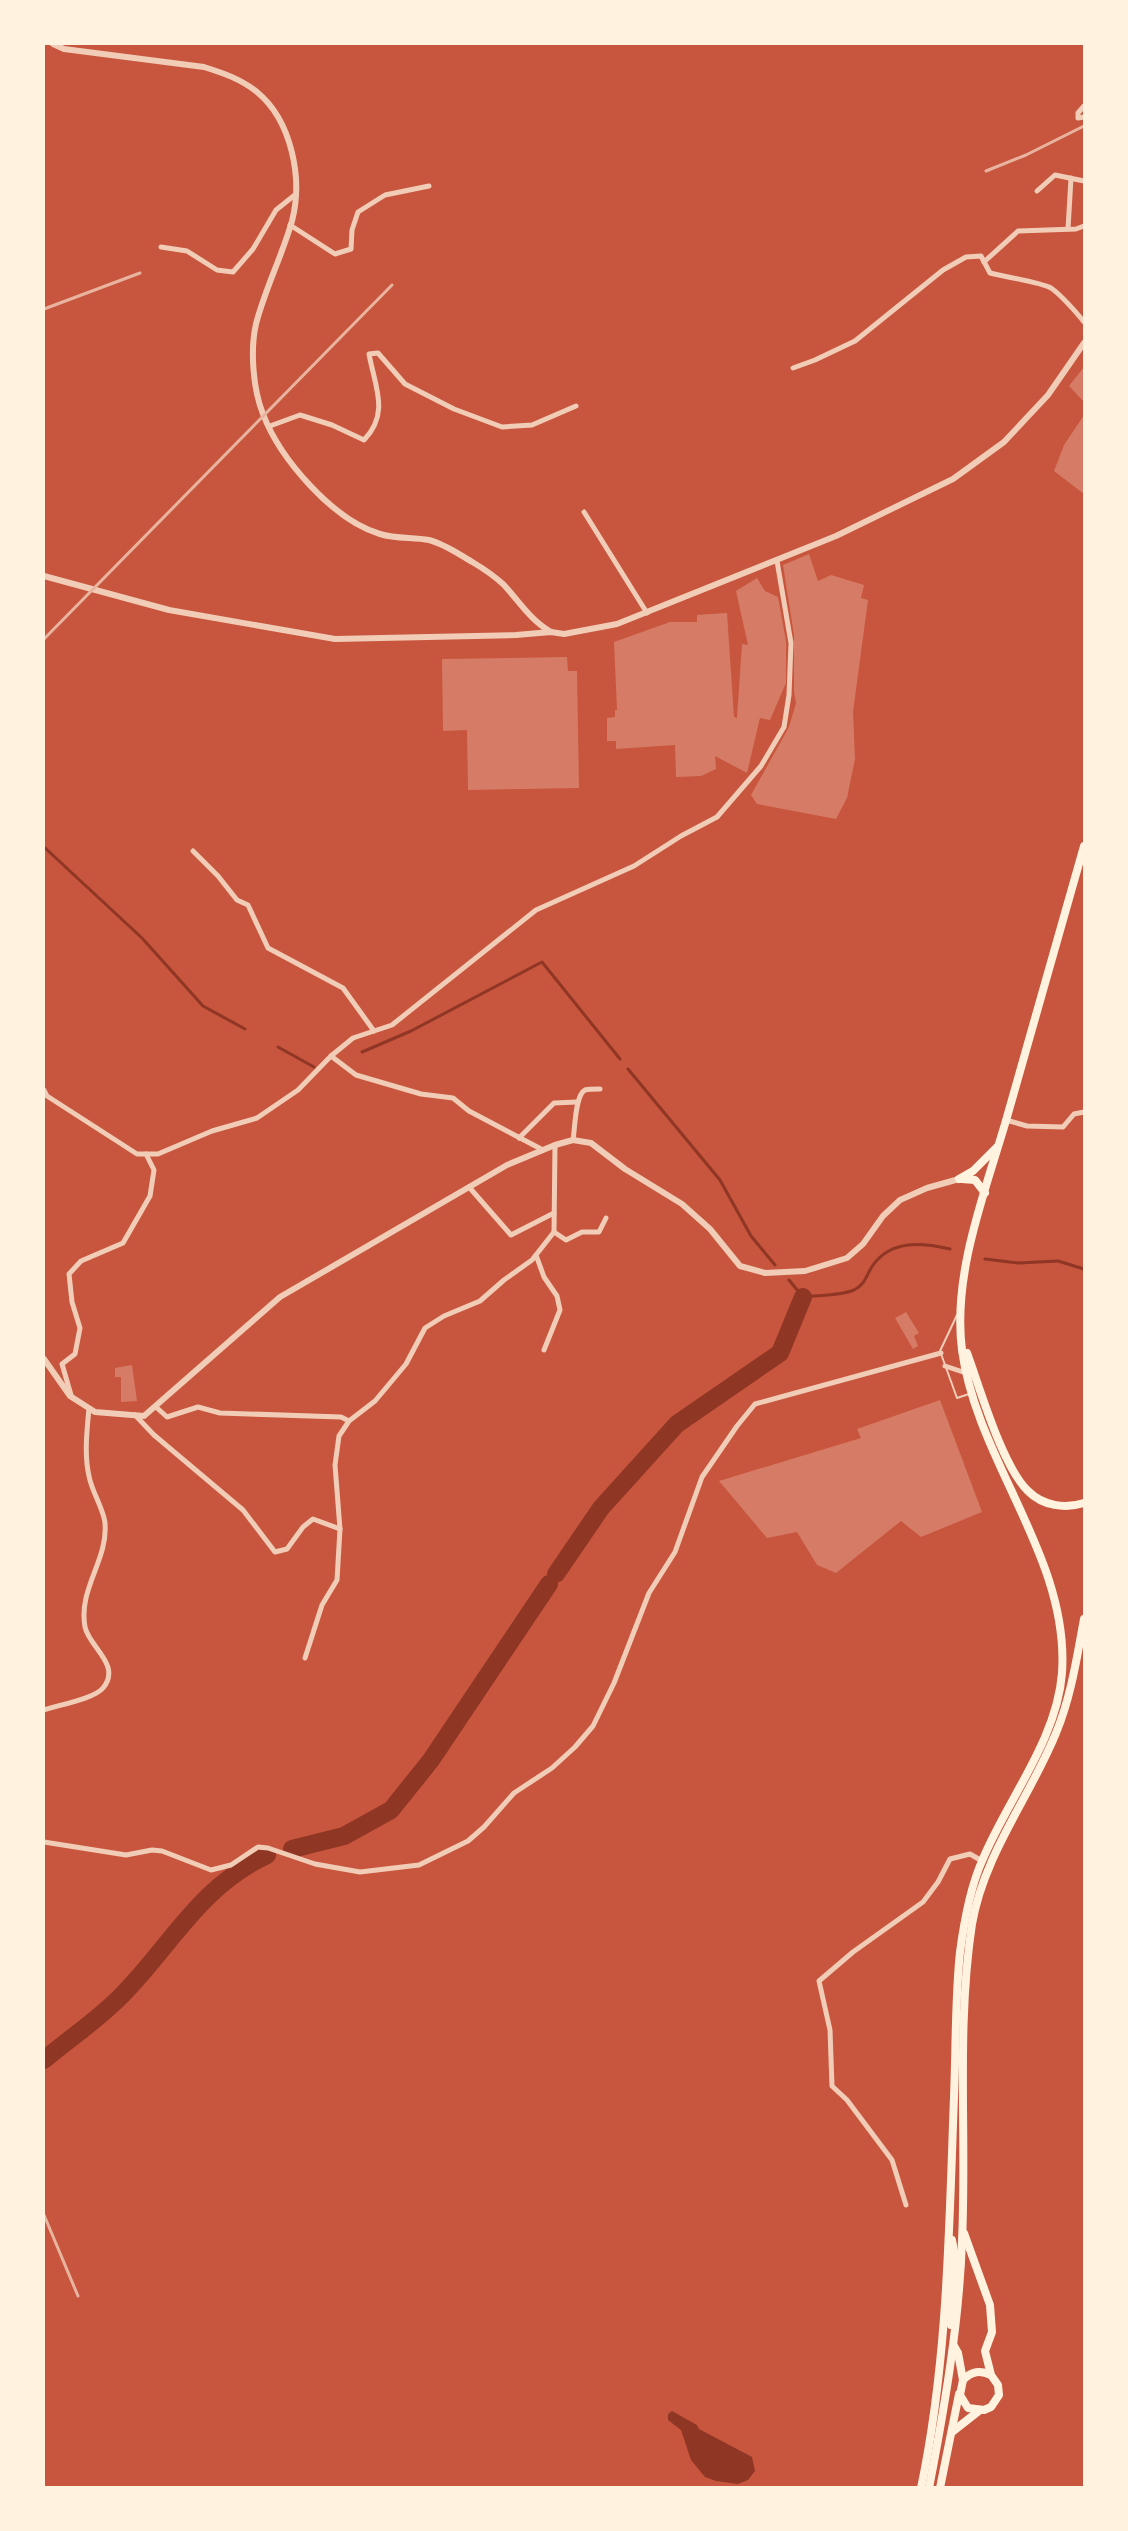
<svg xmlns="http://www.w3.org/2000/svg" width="1128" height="2531" viewBox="0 0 1128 2531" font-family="'Archivo Narrow',sans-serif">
  <rect width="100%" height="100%" fill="#c8553d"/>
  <path fill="#8f3625" d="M672,2411L697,2425L699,2429L752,2457L755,2471L748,2480L738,2484L716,2481L705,2477L691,2460L681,2430L668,2420V2414Z"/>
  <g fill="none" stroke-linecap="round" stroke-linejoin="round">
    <g stroke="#8f3625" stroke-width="3">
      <path d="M44,847L142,938L203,1006L245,1029"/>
      <path d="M278,1047L314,1067"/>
      <path d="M362,1052L411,1031L542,962L620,1059"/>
      <path d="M628,1069L720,1180L751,1236L775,1265"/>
      <path d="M985,1259L1018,1263L1058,1261L1084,1269"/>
      <path d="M789,1280L803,1297C818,1295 840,1296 854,1290C866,1284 866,1275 873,1265C892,1239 923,1243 950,1249"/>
    </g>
    <g stroke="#8f3625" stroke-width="18">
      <path d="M556,1574L601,1508L677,1424L780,1353L803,1297"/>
      <path d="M292,1849L344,1836L391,1810L431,1760L549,1584"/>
      <path d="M44,2060C70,2038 102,2017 125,1992C173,1942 201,1886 267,1855"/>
    </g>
  </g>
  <g fill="#d67c66">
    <path d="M1084,367V402L1069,386Z"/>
    <path d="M1084,415V494L1054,471L1064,445Z"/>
    <path d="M809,554L818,581L831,575L864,585L861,598L868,600L853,712L855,759L847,798L836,819L757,804L751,795L789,727L796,703L794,692V635L783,565Z"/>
    <path d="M757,578L765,591L778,597L786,641V683L770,720L760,718L747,773L715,756L716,769L701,776L676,777L675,745L616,749V741H607V718L615,717V710H617L614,642L670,622H697V615L727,613L734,717L737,718L742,644L748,645L736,591Z"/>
    <path d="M567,657L568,671H577L579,788L468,790L467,730L443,731L442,659Z"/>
    <path d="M906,1312L919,1333L914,1336L918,1346L913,1349L895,1318Z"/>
    <path d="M132,1365L137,1401L121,1402V1377H115V1368Z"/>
    <path d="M940,1400L982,1512L921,1537L901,1521L836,1573L817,1565L797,1532L767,1538L719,1481L861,1438L857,1429Z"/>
  </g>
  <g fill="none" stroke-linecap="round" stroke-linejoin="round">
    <path stroke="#f1ccb7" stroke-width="2" d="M957,1315L940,1351L957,1398L969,1394"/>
    <g stroke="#f1ccb7" stroke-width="5">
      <path d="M1084,106L1078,113V118L1084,117"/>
      <path d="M1037,191L1055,175L1084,181"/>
      <path d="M290,225L335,254L351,249L352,230L358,212L385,195L429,186"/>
      <path d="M1068,229L1071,178"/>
      <path d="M161,247L187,251L217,270L233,272L253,249L276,210L296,194"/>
      <path d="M984,262L1018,231L1076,229L1084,226"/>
      <path d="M793,368L815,360L855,341L943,270L966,257L981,256L990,273C1005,277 1040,282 1051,288C1060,294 1077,313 1084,322"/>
      <path d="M270,426L300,415L332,425L364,440C390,413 375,387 369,354L378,353L405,384L454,409L502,427L532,425L576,406"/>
      <path d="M584,512L647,613"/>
      <path d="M193,851L218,876L237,900L248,905L268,948L343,988L374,1031"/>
      <path d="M331,1056L356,1075L421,1094L453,1098L469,1111L543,1150"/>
      <path d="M44,1090L47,1096L137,1154H158L212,1131L257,1118L298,1090L331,1056L353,1038L392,1025L536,910L634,866L681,836L717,817L761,766L784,727L789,695L791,643L777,561"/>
      <path d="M1006,1120L1027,1126L1063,1127L1074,1114L1084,1112"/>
      <path d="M519,1138L554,1103L577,1102"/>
      <path d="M573,1140C575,1129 575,1095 585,1090C589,1089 596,1089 600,1089"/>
      <path d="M469,1187L511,1235L554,1213"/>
      <path d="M554,1232L566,1240L582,1232H599L606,1218"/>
      <path d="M536,1255L544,1277L557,1296L560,1310L544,1350"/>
      <path d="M945,1366L969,1374"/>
      <path d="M71,1395L62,1364L75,1354L80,1328L72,1302L69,1274L81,1261L123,1243L150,1196L154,1170L146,1154"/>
      <path d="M156,1407L167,1417L198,1407L220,1413L341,1417L349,1421"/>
      <path d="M135,1415L154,1435L243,1510L275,1552L287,1549L303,1527L313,1519L340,1529"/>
      <path d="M305,1658L322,1605L337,1580L340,1529L335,1465L339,1436L349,1421L375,1401L406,1364L425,1328L444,1316L480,1301L504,1280L532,1260L554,1232L555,1145"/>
      <path d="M44,1710C58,1705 94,1699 103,1688C122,1665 89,1647 85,1627C78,1589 108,1560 105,1524C105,1512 91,1490 89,1476C84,1455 87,1430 89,1408"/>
      <path d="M44,1842L126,1855L152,1850L162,1851L211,1870L231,1865L258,1847L268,1848L315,1864L360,1872L419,1865L468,1841L484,1827L514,1793L552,1768L575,1747L593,1726L614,1683L649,1593L675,1552L702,1477L737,1426L755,1404L941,1353"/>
      <path d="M906,2205L892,2160L847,2100L832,2086L830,2030L819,1981L853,1952L923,1902L938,1882L950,1859L970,1854L982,1861"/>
    </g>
    <g stroke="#f1ccb7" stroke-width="6">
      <path d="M53,44L64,49L204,67C223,73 241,79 257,92C292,121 303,179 292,221C282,256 265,289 256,324C250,350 253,389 263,414C280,459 333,520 380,534C396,539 413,537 429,540C445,544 460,555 474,563C484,569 494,576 503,584C519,601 530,620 551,632"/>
      <path d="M44,576L169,610L335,639L516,635L551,632L564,634L617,624L836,536L953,479L1004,442L1048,395L1084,343"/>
      <path d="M44,1359L70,1396L95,1412L144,1416L280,1297L507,1165L555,1145L573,1140L591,1143L625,1169L682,1204L710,1229L740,1266L765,1273L805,1271L847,1258L863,1244L883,1216L900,1200L927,1188L959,1179"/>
    </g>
    <g stroke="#fff3e0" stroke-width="8">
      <path d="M959,1179L973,1171L997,1147"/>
      <path d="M962,1179L975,1180L985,1193"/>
      <path d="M967,1353C980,1388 1002,1466 1028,1491C1043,1506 1065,1509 1084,1503"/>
      <path d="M964,2233L990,2305L992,2332L985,2351L991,2375L998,2385L999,2395L991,2407L984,2410L968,2408L960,2395L963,2380C972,2371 980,2370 991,2375"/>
      <path d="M951,2325L955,2257L952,2240"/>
      <path d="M954,2346L958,2353L963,2380"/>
      <path d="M952,2432L980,2410"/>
      <path d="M921,2488C948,2360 949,2227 954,2097C956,2049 955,1999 960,1952C964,1922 970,1888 982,1861C1007,1800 1057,1740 1062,1673C1070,1558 977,1462 962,1350C952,1273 986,1190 1007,1117C1033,1027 1059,937 1084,846"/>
      <path d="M929,2488C945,2405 959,2324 962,2241C967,2135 956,2029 972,1924C984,1854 1030,1797 1056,1733C1071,1697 1077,1657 1084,1619"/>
      <path d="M940,2488L959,2394"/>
    </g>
    <g stroke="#e9b49f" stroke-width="3">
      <path d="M986,171L1026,155L1084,126"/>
      <path d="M44,309L140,273"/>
      <path d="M44,639L392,285"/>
      <path d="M44,2215L78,2296"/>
    </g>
  </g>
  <rect width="1128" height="2531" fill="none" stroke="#fff3e0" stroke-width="90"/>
</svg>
